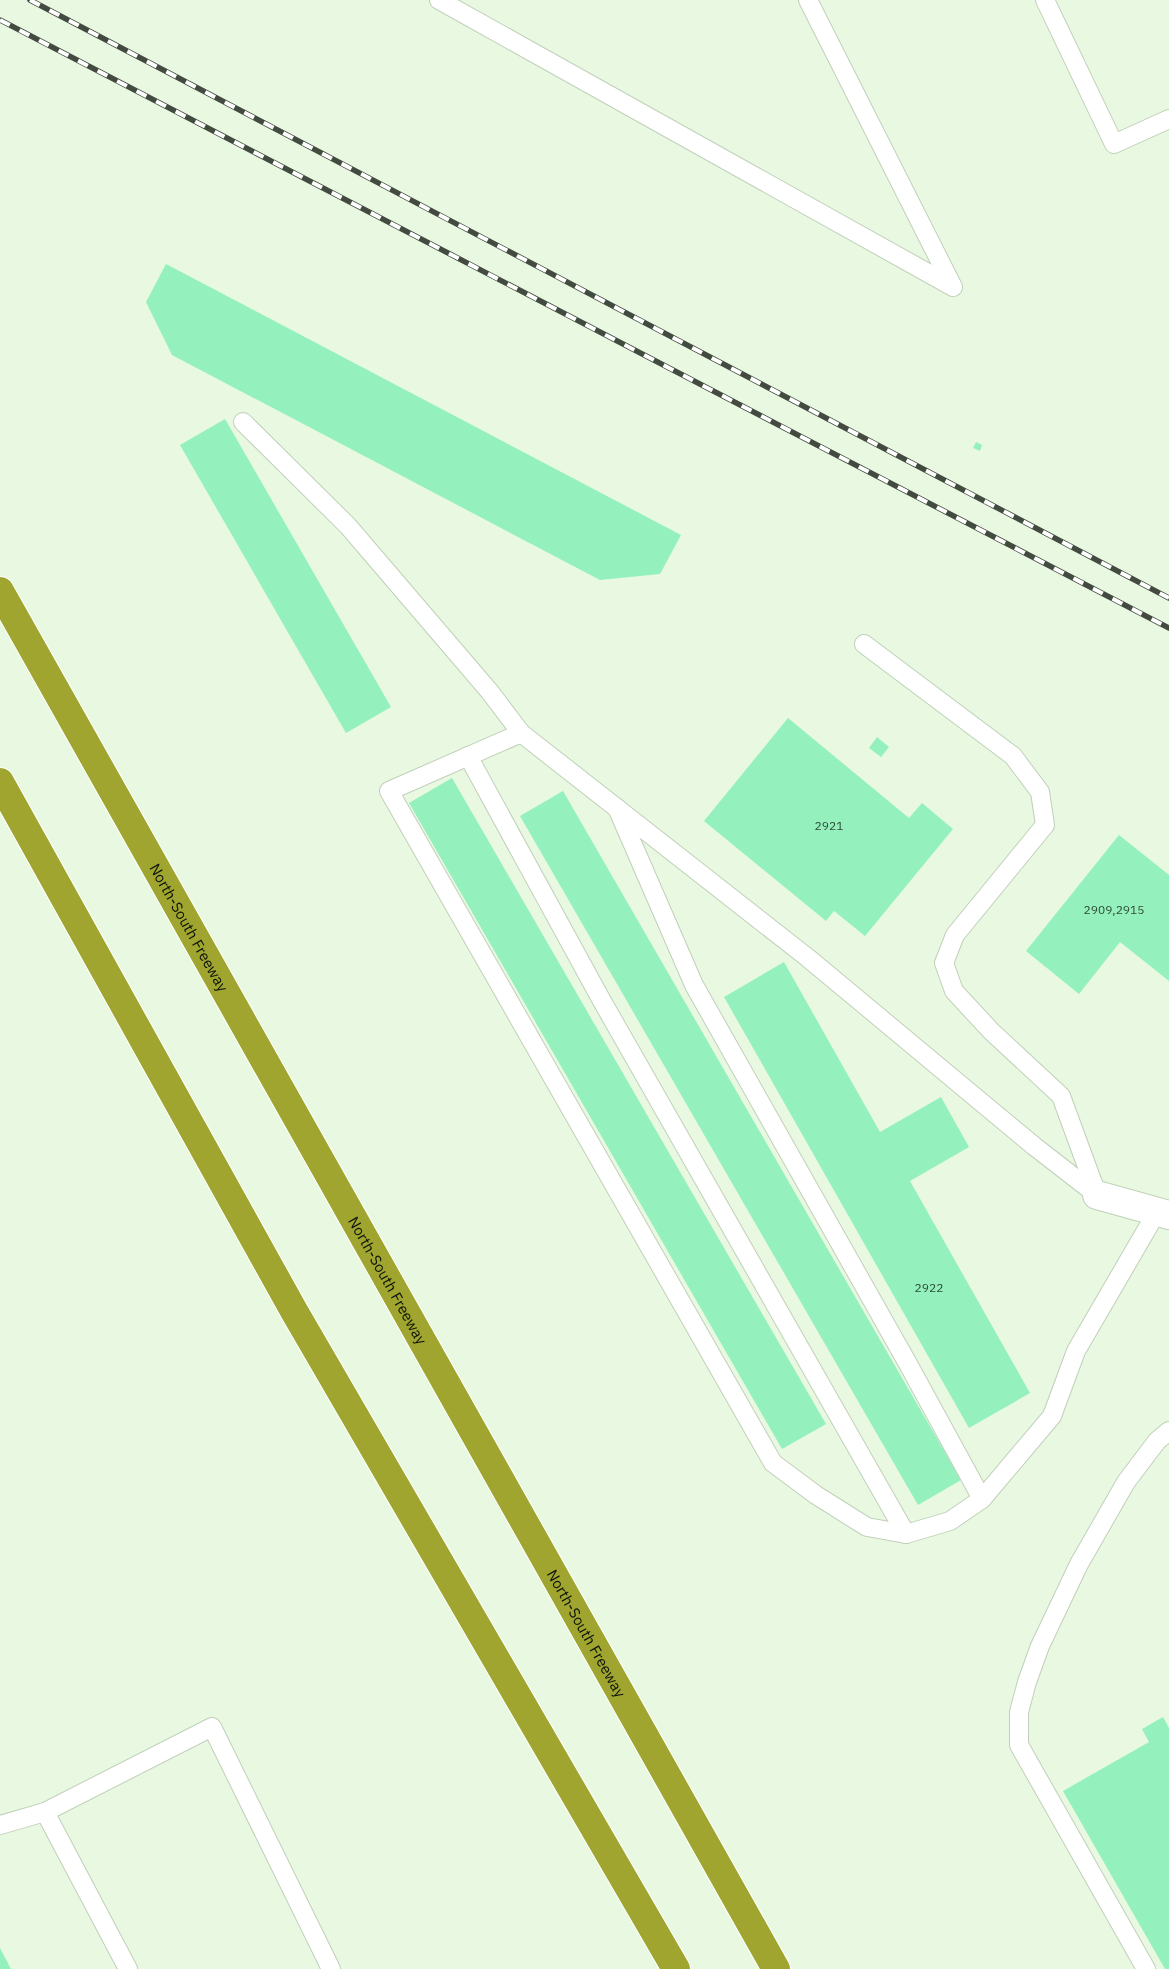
<svg xmlns="http://www.w3.org/2000/svg" width="1169" height="1969" viewBox="0 0 1169 1969" font-family="'IBM Plex Sans',sans-serif">
  <rect width="100%" height="100%" fill="#e8f8e1"/>
  <g fill="#94f1be">
    <path d="M166,264L681,535L660,574L600,580L172,355L146,302Z"/>
    <path d="M225,419L391,707L346,733L180,445Z"/>
    <path d="M976,442L982,445L980,451L973,448Z"/>
    <path d="M788,718L909,818L922,803L953,829L865,936L834,911L826,921L704,821Z"/>
    <path d="M877,737L889,747L881,757L869,748Z"/>
    <path d="M452,778L826,1424L782,1449L409,803Z"/>
    <path d="M563,791L961,1480L918,1505L520,816Z"/>
    <path d="M1119,835L1169,875V981L1120,942L1079,994L1026,951Z"/>
    <path d="M784,962L880,1132L941,1097L969,1147L910,1181L1030,1393L969,1428L724,997Z"/>
    <path d="M1163,1717L1169,1728V1969H1165L1063,1791L1149,1742L1142,1729Z"/>
    <path d="M0,1948L11,1969H0Z"/>
  </g>
  <g fill="none" stroke-linecap="round" stroke-linejoin="round">
    <defs>
      <g id="lane">
        <path d="M439,0L953,287L808,0"/>
        <path d="M1045,0L1114,144L1169,119"/>
        <path d="M243,422L348,526L490,692L521,733"/>
        <path d="M864,644L1013,756L1040,792L1045,825L955,935L944,963L954,991L991,1031L1061,1096L1097,1194"/>
        <path d="M468,756L602,1001L906,1534"/>
        <path d="M617,808L694,985L907,1362L982,1499"/>
        <path d="M1097,1195L1034,1146L808,958L521,733L389,791L773,1463L816,1495L867,1527L906,1534L950,1521L982,1499L1052,1416L1076,1351L1158,1210"/>
        <path d="M45,1812L128,1969"/>
        <path d="M0,1825L45,1812L212,1727L331,1969"/>
        <path d="M1146,1969L1019,1745V1712L1027,1682L1040,1646L1079,1564L1126,1482L1157,1441L1169,1431"/>
      </g>
      <path id="street" d="M1097,1195L1169,1215"/>
      <g id="highway">
        <path id="s1" d="M0,591L776,1969"/>
        <path d="M0,782L294,1311L676,1969"/>
      </g>
    </defs>
    <use href="#lane" stroke="#c0d0b9" stroke-width="20"/>
    <use href="#street" stroke="#c0d0b9" stroke-width="30"/>
    <use href="#highway" stroke="#fff" stroke-width="30"/>
    <use href="#lane" stroke="#fff" stroke-width="18"/>
    <use href="#street" stroke="#fff" stroke-width="28"/>
    <use href="#highway" stroke="#9fa52e" stroke-width="28"/>
    <defs>
      <g id="rail">
        <path d="M30,0L1169,598"/>
        <path d="M0,20L1169,628"/>
      </g>
    </defs>
    <use href="#rail" stroke="#434b40" stroke-width="5.5"/>
    <use href="#rail" stroke="#fff" stroke-width="4" stroke-dasharray="11" stroke-linecap="butt"/>
  </g>
  <g text-anchor="middle" dominant-baseline="central" stroke-width="4.5" stroke-linejoin="round" paint-order="stroke">
    <g font-size="12" fill="#2e4a37">
      <text x="829" y="825">2921</text>
      <text x="1114" y="909">2909,2915</text>
      <text x="929" y="1287">2922</text>
    </g>
    <g font-size="15" fill="#0c120a" stroke="#fff">
      <text stroke="none"><textPath href="#s1" startOffset="386">North-South Freeway</textPath></text>
      <text stroke="none"><textPath href="#s1" startOffset="791">North-South Freeway</textPath></text>
      <text stroke="none"><textPath href="#s1" startOffset="1196">North-South Freeway</textPath></text>
    </g>
  </g>
</svg>
